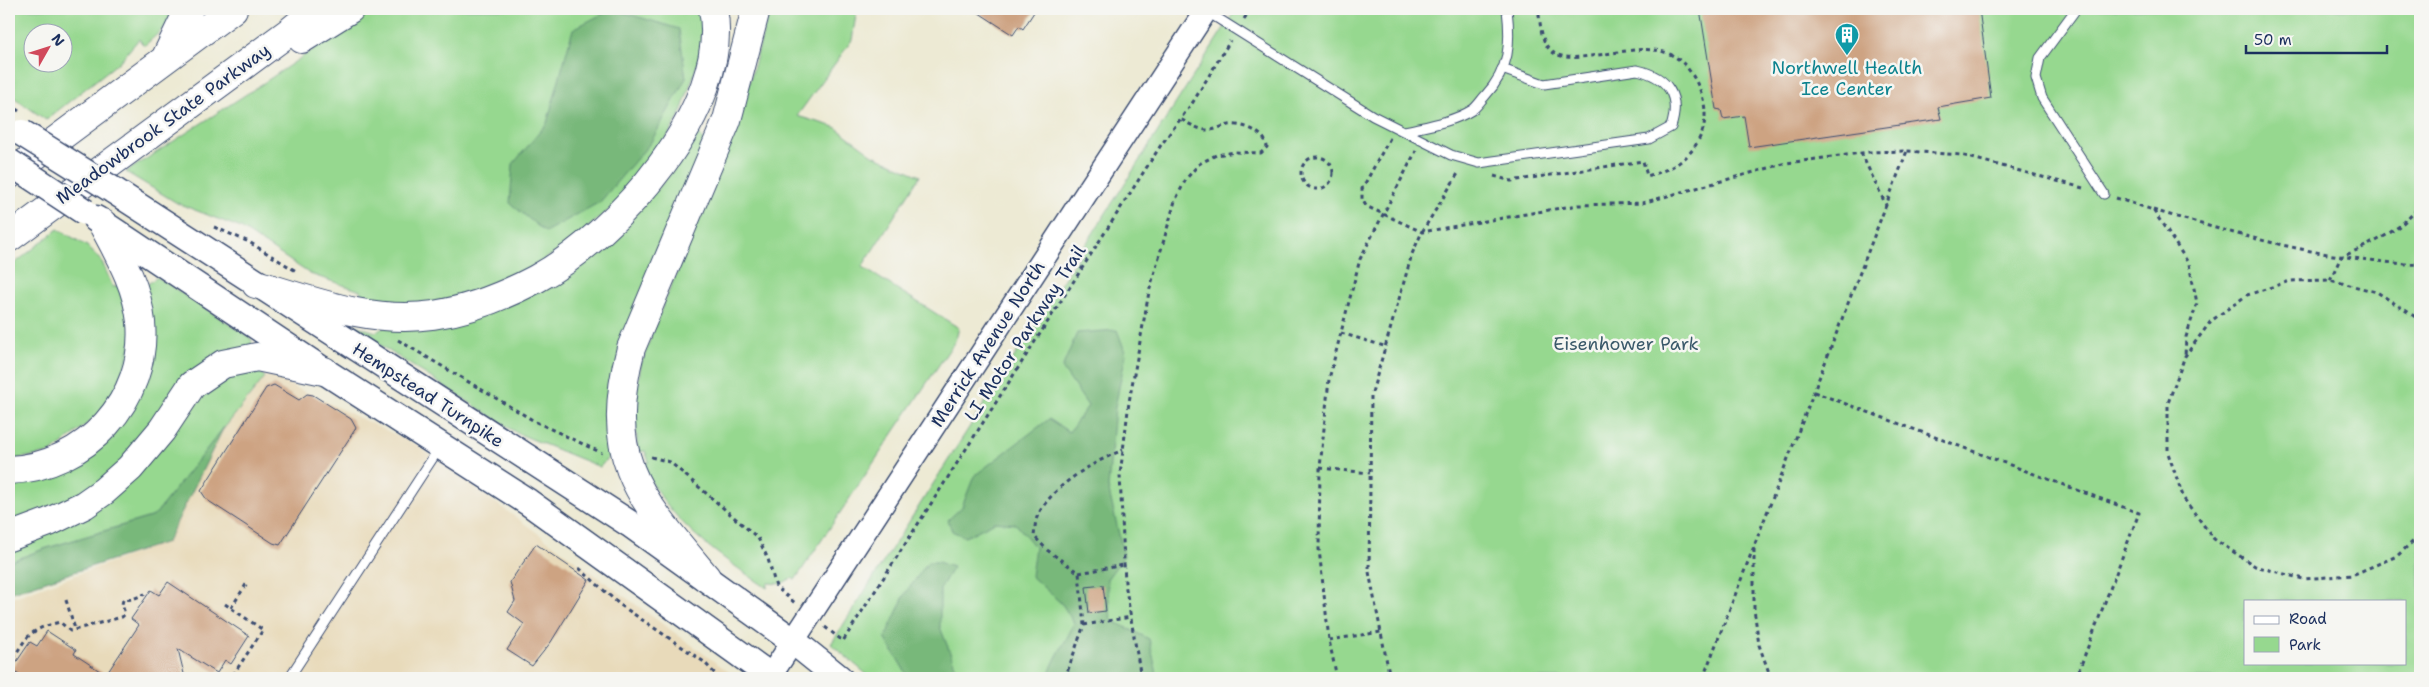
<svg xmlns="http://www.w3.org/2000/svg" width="2429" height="687" viewBox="0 0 2429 687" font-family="'Shantell Sans',sans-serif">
  <rect width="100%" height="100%" fill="#f6f6f2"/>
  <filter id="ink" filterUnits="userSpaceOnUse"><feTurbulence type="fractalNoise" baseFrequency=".02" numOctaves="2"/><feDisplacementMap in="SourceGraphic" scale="10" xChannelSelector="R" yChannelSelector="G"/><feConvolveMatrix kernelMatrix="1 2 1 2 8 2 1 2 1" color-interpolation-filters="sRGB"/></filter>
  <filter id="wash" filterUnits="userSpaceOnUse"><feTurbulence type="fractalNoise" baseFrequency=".0096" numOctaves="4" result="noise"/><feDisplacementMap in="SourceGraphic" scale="20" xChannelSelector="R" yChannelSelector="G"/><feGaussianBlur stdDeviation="1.12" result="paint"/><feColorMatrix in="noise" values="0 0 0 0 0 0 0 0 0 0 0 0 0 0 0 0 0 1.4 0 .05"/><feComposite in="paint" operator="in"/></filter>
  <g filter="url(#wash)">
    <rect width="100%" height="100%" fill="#edead4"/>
    <path fill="#e8daba" d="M271,376L415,444L737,678H9V599L167,542L224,427L265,377Z"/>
    <g fill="#96d88f" stroke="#588476" fill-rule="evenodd">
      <path d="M9,9H179L170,23L144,46L139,39L119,62L46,120L9,94ZM32,32H62V62H32Z"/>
      <path d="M373,9H702L705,42L680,115L654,160L615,205L566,246L518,276L470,295L419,306L360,302L361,291L310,274L241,228L177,203L126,172L262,84Z"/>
      <path d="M770,9H857L852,40L797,116L835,127L873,155L920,176L862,267L959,328L955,341L795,580L792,578L781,584L768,583L767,588C715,553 669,522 642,464L649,462L645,451L638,452L634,405L641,365L657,320L736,130Z"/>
      <path d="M1236,9H2420V678H871L831,644ZM2245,601H2405V663H2245Z"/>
      <path d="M699,133L706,146L612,453L600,467L517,433L344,322L376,332L388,325L547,286L617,235L679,164Z"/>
      <path d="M58,229L87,246L102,262L113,287L124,284L134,319L130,365L113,403L51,453L9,460V268Z"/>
      <path d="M157,277L251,338L252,344L97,486L9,525V479L108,435L144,287Z"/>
      <path d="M255,367L265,377L154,516L44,549L9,562V544L62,527L202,388L232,370Z"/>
    </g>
    <g fill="#78b87a" stroke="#4a746c">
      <path d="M612,9L679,29L686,78L651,142L600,202L545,232L510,203L513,164L547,123L573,29Z"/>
      <path d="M1117,330L1126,354L1115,407L1108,487L1124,556L1107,579L1111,620L1149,639L1158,678H1048C1053,658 1066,643 1074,623L1062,604L1031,576L1035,547L1016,524L995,522L965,537L952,531L948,520L962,507L974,476L1049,419L1069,432L1088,406L1062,368L1077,333Z"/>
      <path d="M224,427L167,542L9,593V562L44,549L154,516Z"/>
      <path d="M928,562H938L953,567L940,589V627L960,678H909L885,638L905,594Z"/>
    </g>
    <g id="blocks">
      <g fill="#cda382">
        <path d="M973,9H1036L1023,29L1019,26L1013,35Z"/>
        <path d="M1700,9H1979L1991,98L1938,107L1941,119L1749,147L1744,116L1723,119L1721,110L1716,109Z"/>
        <path d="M274,385L299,400L307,394L313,395L351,419L356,428L280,545L273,543L207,500L201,491L266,388Z"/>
        <path d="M536,544L589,580L551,642L532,666L507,650L524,624L508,612L515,601L510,582Z"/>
        <path d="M168,582L249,636L231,664L225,660L217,673L178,649L185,678H24L11,670L30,642L37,646L47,631L76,650L74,654L106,675L139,625L131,619L151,590L159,595Z"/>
        <path d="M1103,585L1106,611L1089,613L1086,587Z"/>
      </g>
    </g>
  </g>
  <g filter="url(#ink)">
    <use href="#blocks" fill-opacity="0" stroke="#3a4b70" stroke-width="1"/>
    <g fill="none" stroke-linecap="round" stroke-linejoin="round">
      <defs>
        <g id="service">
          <path d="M2076,9L2040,58L2036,78L2042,98L2104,194"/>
          <path d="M1206,11L1373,116L1451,155L1479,163L1649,139L1671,127C1681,96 1668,77 1637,70L1544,84L1502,69"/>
          <path d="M1405,131C1426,126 1453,122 1472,110C1477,107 1481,100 1485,96C1510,69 1511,43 1507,9"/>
          <path d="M289,678L440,447"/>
        </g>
        <path id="secondary" d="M769,678L1207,9"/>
        <g id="primary">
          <path d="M113,190L630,524L793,641L839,678"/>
          <path d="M96,219L324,371L528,502L773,678"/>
        </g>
        <g id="motorway">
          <path d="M302,39L350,9"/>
          <path d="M167,55L189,9"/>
          <path d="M9,175L233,9"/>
          <path d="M9,238L289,32L317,9"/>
          <path d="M256,284C313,301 372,324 433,315C468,310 504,296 536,279C616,236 732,107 713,9"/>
          <path d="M9,470C85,467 148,400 141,322C137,285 119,255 102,223"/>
          <path d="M9,537L49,522L84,505L104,491L130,468L162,430L192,385L223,364L257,357L324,371"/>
          <path d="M706,577C638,496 602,459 631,348L727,120L756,9"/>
        </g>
      </defs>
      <use href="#service" stroke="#3a4b70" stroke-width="11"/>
      <use href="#secondary" stroke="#3a4b70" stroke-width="25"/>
      <use href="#primary" stroke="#3a4b70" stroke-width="29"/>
      <use href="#motorway" stroke="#3a4b70" stroke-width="30"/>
      <g stroke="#3a4b70" stroke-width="3" stroke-dasharray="4 4" stroke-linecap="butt">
        <path d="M1244,19L1251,9"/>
        <path d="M9,105L19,111"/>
        <path d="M1390,138L1362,189V199L1366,206L1422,232L1578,205L1642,203L1787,163L1869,152L1907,151L1961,155L2083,188"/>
        <path d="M1861,153L1886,205"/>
        <circle cx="1317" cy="173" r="16"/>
        <path d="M1494,176L1511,181L1643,161L1647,176C1669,170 1687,162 1698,141C1707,125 1707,107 1700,90C1677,35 1640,50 1591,56C1580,57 1569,59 1558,55C1540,49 1541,24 1538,9"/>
        <path d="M2116,198L2153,210L2189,264L2197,303L2186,337L2185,356"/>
        <path d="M2153,210C2225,231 2296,252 2370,260C2387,262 2404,265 2420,264"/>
        <path d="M214,227L249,242L296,271"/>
        <path d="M2330,280L2341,257C2371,244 2400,232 2420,205"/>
        <path d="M2420,323L2414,316L2377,292L2330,280L2290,281L2247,295L2211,321L2185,356L2168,403V453L2184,499L2214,539L2255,566L2303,579L2352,575L2397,556L2420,535"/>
        <path d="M1341,333L1384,346"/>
        <path d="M398,340L536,422L602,453"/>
        <path d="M1814,392L2139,513L2076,678"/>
        <path d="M651,457L670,462L758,538L768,559L776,587L795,603"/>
        <path d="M1320,468L1370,473"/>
        <path d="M1754,549V609L1759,645L1771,678"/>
        <path d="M579,568L619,604L704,662L719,678"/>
        <path d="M1079,573L1124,565"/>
        <path d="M66,600L75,629"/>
        <path d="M225,604L263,630L231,678"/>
        <path d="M231,608L247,583"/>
        <path d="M1084,625L1131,617"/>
        <path d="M825,627L843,641L1161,145L1193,102L1230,41"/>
        <path d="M1329,640L1381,632"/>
        <path d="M9,665C27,637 27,630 60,622L70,631L122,617L125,614L122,604L123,600L133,599L145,594"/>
        <path d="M1065,678L1084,625L1079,573L1047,550L1034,536C1035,529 1035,519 1039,513C1055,484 1093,462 1123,450"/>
        <path d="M1141,678L1125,583L1120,475L1129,402L1149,292L1175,201L1186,179L1199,164L1216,155L1235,152L1261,153L1267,147C1266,132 1242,123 1229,125C1220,126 1215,131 1206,130C1197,129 1188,123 1180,119"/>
        <path d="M1337,678L1329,640L1319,549L1320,468L1329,379L1360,259L1416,151"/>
        <path d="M1390,678L1369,572L1371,396L1412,254L1422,232L1459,172"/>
        <path d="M1703,678L1907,151"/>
      </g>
      <use href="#service" stroke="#fff" stroke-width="9"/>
      <use href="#secondary" stroke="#fff" stroke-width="22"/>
      <use href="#primary" stroke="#fff" stroke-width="26"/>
      <use href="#motorway" stroke="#fff" stroke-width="28"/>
      <defs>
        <g id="primary-bridge">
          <path d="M22,133L113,190"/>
          <path d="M9,162L85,212"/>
        </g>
      </defs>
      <use href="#primary-bridge" stroke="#3a4b70" stroke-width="29" stroke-linecap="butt"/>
      <use href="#primary-bridge" stroke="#fff" stroke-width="26"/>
    </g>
  </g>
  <defs>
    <symbol id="building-pin" viewBox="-11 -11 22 30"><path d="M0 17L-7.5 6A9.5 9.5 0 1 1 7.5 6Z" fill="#0f9aa8" stroke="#f6f6f2"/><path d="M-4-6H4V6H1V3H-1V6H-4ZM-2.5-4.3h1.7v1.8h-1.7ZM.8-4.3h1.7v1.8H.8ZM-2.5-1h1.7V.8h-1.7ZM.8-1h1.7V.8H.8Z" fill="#fff"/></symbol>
  </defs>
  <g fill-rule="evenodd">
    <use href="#building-pin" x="1833" y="21" width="28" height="38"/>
  </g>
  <g text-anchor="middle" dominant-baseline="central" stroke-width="5" stroke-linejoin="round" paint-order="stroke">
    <g font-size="18" fill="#0d838f" stroke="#f6f6f2">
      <text x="1847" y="68">Northwell Health<tspan x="1847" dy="21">Ice Center</tspan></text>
    </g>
    <g font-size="18" fill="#1b2f5e" stroke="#f6f6f2">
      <text transform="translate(163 124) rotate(-36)">Meadowbrook State Parkway</text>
      <text transform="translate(1025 333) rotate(-57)">LI Motor Parkway Trail</text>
      <text transform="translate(988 344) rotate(-57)">Merrick Avenue North</text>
      <text transform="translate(428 395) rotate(33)">Hempstead Turnpike</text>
    </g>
    <g font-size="18" fill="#3a596a" stroke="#f6f6f2">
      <text x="1626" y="344">Eisenhower Park</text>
    </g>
  </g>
  <rect width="2429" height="687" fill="none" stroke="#f6f6f2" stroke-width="30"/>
  <rect x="2244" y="600" width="162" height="65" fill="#f6f6f2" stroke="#9ea6b7"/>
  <rect x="2254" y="616" width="25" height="8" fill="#ffffff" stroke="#9ea6b7"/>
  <text x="2289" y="624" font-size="15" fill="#1b2f5e">Road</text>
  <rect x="2254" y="637" width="25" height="15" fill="#96d88f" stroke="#9ea6b7"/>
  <text x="2289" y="650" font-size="15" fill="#1b2f5e">Park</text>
  <g transform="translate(48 48) rotate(51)"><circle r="24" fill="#f6f6f2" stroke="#9ea6b7"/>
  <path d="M0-4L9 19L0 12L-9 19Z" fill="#d1495b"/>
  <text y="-8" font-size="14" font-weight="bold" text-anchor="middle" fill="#1b2f5e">N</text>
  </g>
  <path d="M2246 45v8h141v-8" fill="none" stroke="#1b2f5e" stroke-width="2.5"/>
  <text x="2254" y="45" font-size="15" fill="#1b2f5e" stroke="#f6f6f2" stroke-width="4" paint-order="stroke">50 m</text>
</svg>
